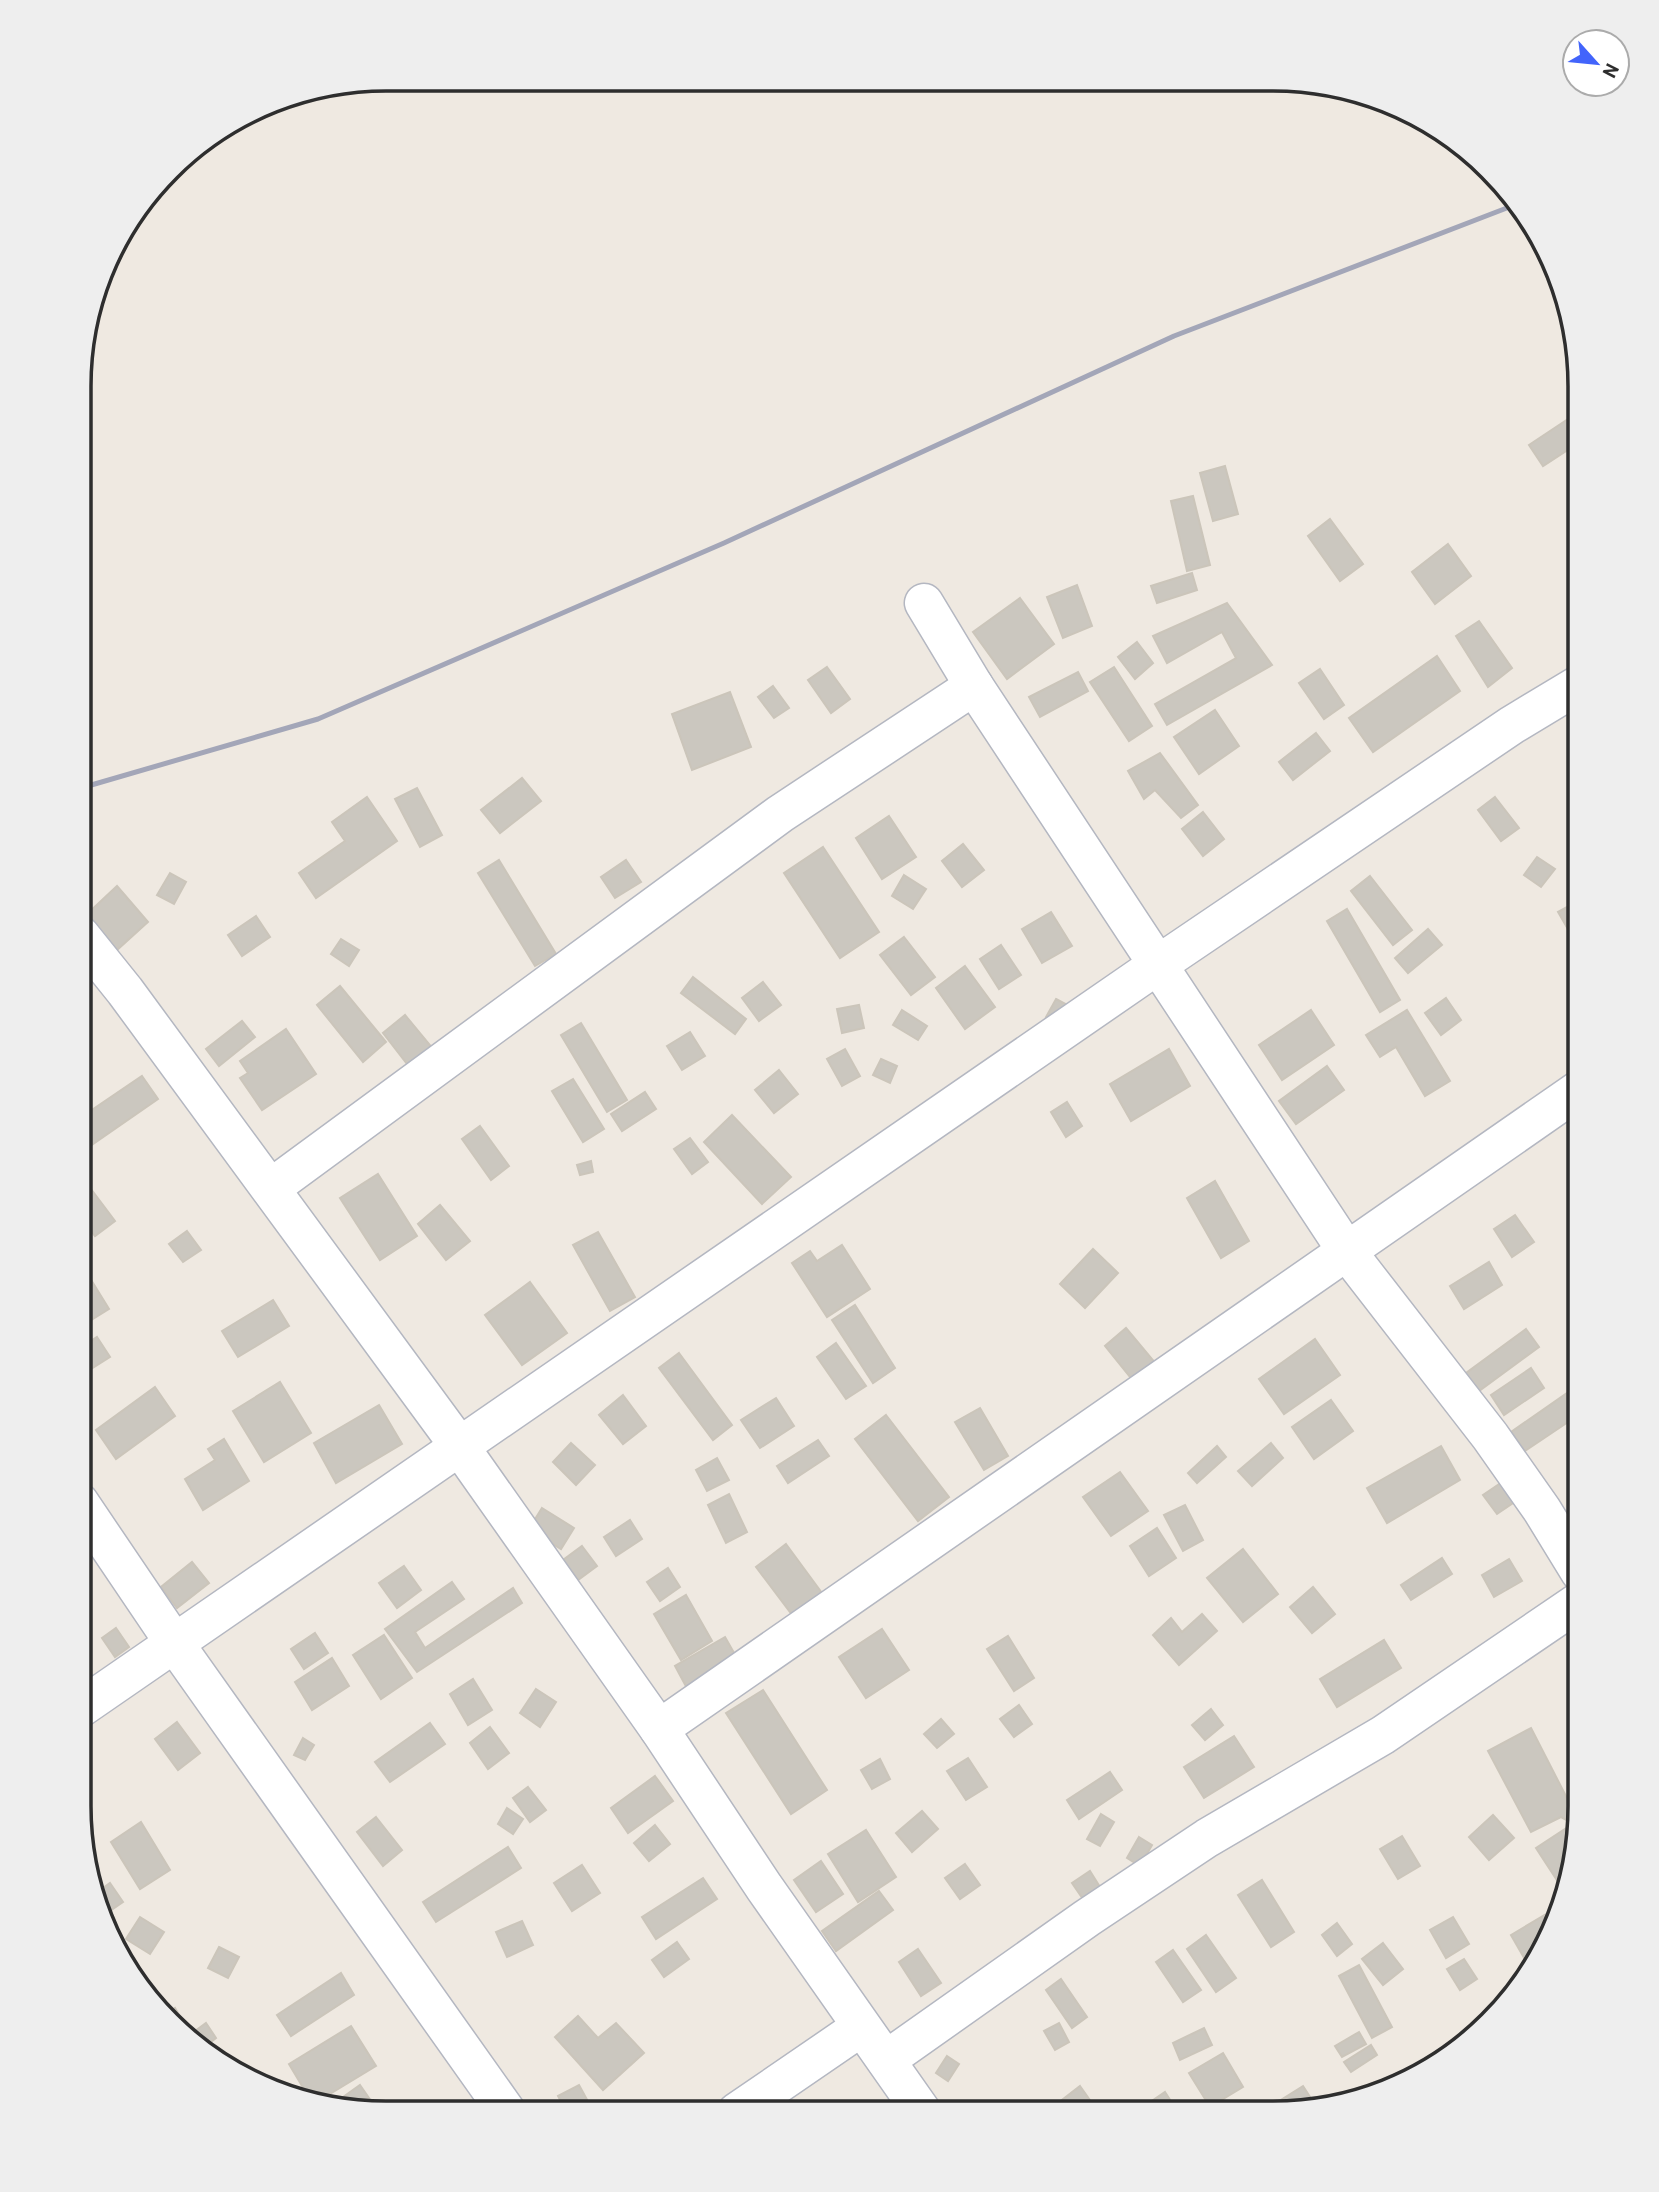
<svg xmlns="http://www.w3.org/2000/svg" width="1659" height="2192" viewBox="0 0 1659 2192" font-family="Barlow,sans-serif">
  <rect width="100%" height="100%" fill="#efe9e1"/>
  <g fill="#cbc7bf" stroke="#cbc5ba" stroke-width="2">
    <path d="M1580,411V442L1543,466L1529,445Z"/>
    <path d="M1225,466L1238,514L1213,521L1200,473Z"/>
    <path d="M1193,496L1210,565L1187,571L1171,501Z"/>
    <path d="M1330,519L1363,564L1340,581L1308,536Z"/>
    <path d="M1448,544L1471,576L1435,604L1412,572Z"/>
    <path d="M1192,573L1197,590L1157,603L1151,586Z"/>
    <path d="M1077,585L1092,626L1063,638L1047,597Z"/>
    <path d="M1020,598L1054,644L1007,679L973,632Z"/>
    <path d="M1227,603L1272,665L1167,725L1155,704L1236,658L1222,632L1167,663L1153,636Z"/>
    <path d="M1479,621L1512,668L1488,687L1456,636Z"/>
    <path d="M1137,642L1153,663L1135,679L1118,657Z"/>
    <path d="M1437,656L1460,691L1373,752L1349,718Z"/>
    <path d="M827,667L850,699L831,713L808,680Z"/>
    <path d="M1114,667L1152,726L1129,741L1090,682Z"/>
    <path d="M1320,669L1344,705L1324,719L1299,683Z"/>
    <path d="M1078,672L1088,691L1040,717L1029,697Z"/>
    <path d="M773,686L789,708L774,718L758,697Z"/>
    <path d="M730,692L751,747L692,770L672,714Z"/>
    <path d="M1215,710L1239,746L1199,774L1174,737Z"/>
    <path d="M1316,733L1330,751L1293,780L1279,762Z"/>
    <path d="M1160,753L1198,805L1181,818L1155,790L1144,799L1128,771Z"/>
    <path d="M522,778L541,801L500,833L481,810Z"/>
    <path d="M417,788L442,835L420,847L395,799Z"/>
    <path d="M367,797L397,841L316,898L299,873L345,841L332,822Z"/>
    <path d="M1495,797L1519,828L1501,841L1478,810Z"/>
    <path d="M1203,812L1224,839L1203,856L1182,829Z"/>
    <path d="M889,816L916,857L882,879L856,838Z"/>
    <path d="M963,844L984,870L962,887L942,861Z"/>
    <path d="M823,847L879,932L840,958L784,873Z"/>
    <path d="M1537,857L1555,869L1541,887L1524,875Z"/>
    <path d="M499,860L556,954L535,966L478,873Z"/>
    <path d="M626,860L641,882L615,898L601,877Z"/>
    <path d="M170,873L186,882L174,904L157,895Z"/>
    <path d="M904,875L926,889L913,909L892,896Z"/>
    <path d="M1370,876L1412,930L1393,945L1351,891Z"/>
    <path d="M117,886L148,922L117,950L86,915Z"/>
    <path d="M1580,900V934L1573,938L1558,912Z"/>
    <path d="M1347,909L1400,1000L1380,1012L1327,921Z"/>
    <path d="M1051,912L1072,946L1042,963L1022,929Z"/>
    <path d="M256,916L270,937L242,956L228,935Z"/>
    <path d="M1428,929L1442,945L1408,973L1395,958Z"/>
    <path d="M904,937L935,977L911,995L880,955Z"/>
    <path d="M341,939L359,950L349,966L331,954Z"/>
    <path d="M1001,945L1021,975L999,989L980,959Z"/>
    <path d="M965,966L995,1007L965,1029L936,988Z"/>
    <path d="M693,977L746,1019L735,1034L681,993Z"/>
    <path d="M763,982L781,1005L759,1021L742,998Z"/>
    <path d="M340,986L386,1042L363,1062L317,1005Z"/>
    <path d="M1446,998L1461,1020L1441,1035L1425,1013Z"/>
    <path d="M1056,999L1071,1007L1062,1025L1046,1017Z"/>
    <path d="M859,1005L864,1028L842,1033L837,1009Z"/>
    <path d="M902,1010L927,1026L918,1040L893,1025Z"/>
    <path d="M1311,1010L1334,1045L1282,1080L1259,1045Z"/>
    <path d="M1407,1010L1450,1081L1425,1096L1396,1047L1380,1057L1366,1035Z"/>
    <path d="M405,1015L434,1050L411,1069L383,1033Z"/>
    <path d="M242,1021L255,1037L219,1066L206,1049Z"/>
    <path d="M581,1023L627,1100L607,1112L561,1035Z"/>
    <path d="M286,1029L316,1074L262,1110L240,1078L248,1073L240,1061Z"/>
    <path d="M690,1032L705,1056L682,1070L667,1046Z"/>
    <path d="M845,1049L860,1076L842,1086L827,1059Z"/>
    <path d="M1169,1049L1190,1086L1131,1121L1110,1084Z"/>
    <path d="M881,1059L897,1066L890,1083L873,1075Z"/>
    <path d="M1327,1066L1344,1090L1296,1124L1279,1101Z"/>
    <path d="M779,1070L798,1094L774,1113L755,1090Z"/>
    <path d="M142,1076L158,1099L80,1153V1118Z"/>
    <path d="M573,1079L604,1129L583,1142L552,1091Z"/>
    <path d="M645,1092L656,1109L622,1131L611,1114Z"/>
    <path d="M1067,1102L1082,1126L1066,1137L1051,1112Z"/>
    <path d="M732,1115L791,1177L762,1204L704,1142Z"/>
    <path d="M480,1126L509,1166L491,1180L462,1139Z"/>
    <path d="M690,1138L708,1162L692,1174L674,1149Z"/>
    <path d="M591,1161L593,1172L580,1175L577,1165Z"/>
    <path d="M378,1174L417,1236L380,1260L340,1198Z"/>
    <path d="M1215,1181L1249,1241L1221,1258L1187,1198Z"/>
    <path d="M88,1185L115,1221L95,1236L80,1216V1191Z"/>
    <path d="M440,1205L470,1241L446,1260L418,1224Z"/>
    <path d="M1515,1215L1534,1242L1512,1257L1494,1229Z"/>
    <path d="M187,1231L201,1250L183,1262L169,1244Z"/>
    <path d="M598,1232L635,1297L610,1311L573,1245Z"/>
    <path d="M842,1245L870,1289L827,1317L792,1263L810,1251L817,1261Z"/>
    <path d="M1093,1249L1118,1273L1085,1308L1060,1284Z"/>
    <path d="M1489,1262L1502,1285L1464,1309L1450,1286Z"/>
    <path d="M85,1270L109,1309L80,1327V1273Z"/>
    <path d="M530,1282L567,1333L522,1365L485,1315Z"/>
    <path d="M273,1300L289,1326L238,1357L222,1331Z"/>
    <path d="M855,1305L895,1368L873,1383L832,1320Z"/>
    <path d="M1126,1328L1157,1365L1135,1383L1105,1346Z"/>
    <path d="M1526,1329L1539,1347L1479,1391L1466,1373Z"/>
    <path d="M97,1337L110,1357L80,1376V1348Z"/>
    <path d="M1315,1339L1340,1375L1284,1414L1259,1379Z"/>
    <path d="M836,1343L866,1386L846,1399L817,1357Z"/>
    <path d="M679,1353L732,1425L713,1440L659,1368Z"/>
    <path d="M1531,1368L1544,1388L1504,1415L1491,1395Z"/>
    <path d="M280,1382L311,1433L264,1462L233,1411Z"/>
    <path d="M1580,1384V1414L1525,1451L1511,1432Z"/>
    <path d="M155,1387L175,1416L116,1459L96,1430Z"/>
    <path d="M623,1395L646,1426L623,1444L599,1415Z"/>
    <path d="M776,1398L794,1426L760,1448L741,1420Z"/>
    <path d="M1331,1400L1353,1431L1314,1459L1292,1427Z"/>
    <path d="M379,1405L402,1444L336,1483L314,1443Z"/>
    <path d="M980,1408L1008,1456L984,1470L955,1422Z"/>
    <path d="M886,1415L949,1497L918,1521L855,1439Z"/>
    <path d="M224,1439L249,1481L203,1510L185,1479L215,1460L208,1449Z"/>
    <path d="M818,1440L829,1456L788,1483L777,1466Z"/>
    <path d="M571,1443L595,1465L576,1485L553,1462Z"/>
    <path d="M1271,1443L1283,1458L1252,1486L1238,1471Z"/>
    <path d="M1217,1446L1226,1457L1197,1483L1188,1473Z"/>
    <path d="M1441,1446L1460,1480L1387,1523L1367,1488Z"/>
    <path d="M717,1458L729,1480L707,1491L696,1470Z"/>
    <path d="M1120,1472L1148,1511L1111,1536L1083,1497Z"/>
    <path d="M1505,1480L1519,1499L1497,1514L1483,1495Z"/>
    <path d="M729,1494L747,1532L726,1543L708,1505Z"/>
    <path d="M1185,1505L1203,1540L1183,1551L1164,1515Z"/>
    <path d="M542,1508L574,1528L561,1549L529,1529Z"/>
    <path d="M630,1520L642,1539L616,1556L604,1537Z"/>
    <path d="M1157,1528L1176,1558L1149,1576L1130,1546Z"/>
    <path d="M786,1544L822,1593L793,1616L756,1567Z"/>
    <path d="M582,1546L597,1566L578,1580L563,1560Z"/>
    <path d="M1243,1549L1278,1594L1243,1622L1207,1578Z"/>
    <path d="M1442,1558L1452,1574L1411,1600L1401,1585Z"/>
    <path d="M1509,1559L1522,1581L1494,1597L1482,1575Z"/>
    <path d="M192,1562L209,1583L177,1608L161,1587Z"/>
    <path d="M404,1566L421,1590L397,1608L379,1583Z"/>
    <path d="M668,1568L680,1587L660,1601L647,1582Z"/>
    <path d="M452,1582L464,1599L415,1632L425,1648L513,1588L522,1603L417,1672L385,1629Z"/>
    <path d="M1313,1587L1335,1614L1312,1633L1290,1607Z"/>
    <path d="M686,1595L712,1641L681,1660L654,1614Z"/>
    <path d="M1202,1614L1217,1631L1179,1665L1153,1635L1171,1618L1182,1632Z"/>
    <path d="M116,1628L129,1647L115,1657L102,1638Z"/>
    <path d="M882,1629L909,1670L866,1698L839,1657Z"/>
    <path d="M315,1633L328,1653L304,1669L291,1649Z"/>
    <path d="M384,1635L412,1678L381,1699L353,1655Z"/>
    <path d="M1008,1636L1034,1678L1014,1691L987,1649Z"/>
    <path d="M725,1637L738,1660L688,1690L675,1666Z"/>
    <path d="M1384,1640L1401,1668L1337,1707L1320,1679Z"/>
    <path d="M332,1658L349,1686L312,1710L295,1682Z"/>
    <path d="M473,1679L492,1710L468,1725L450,1694Z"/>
    <path d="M536,1689L556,1702L540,1727L520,1713Z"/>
    <path d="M763,1690L827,1790L791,1814L726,1713Z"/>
    <path d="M1019,1705L1032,1724L1014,1737L1000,1719Z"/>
    <path d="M1211,1709L1223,1725L1205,1740L1192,1725Z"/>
    <path d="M941,1719L954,1734L937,1748L924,1734Z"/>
    <path d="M177,1722L200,1753L178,1770L155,1739Z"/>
    <path d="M430,1723L445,1744L390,1782L375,1762Z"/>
    <path d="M490,1727L509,1753L488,1769L470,1743Z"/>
    <path d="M1531,1728L1570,1804L1576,1798L1580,1801V1817L1572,1823L1561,1817L1531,1832L1488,1751Z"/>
    <path d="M1234,1736L1254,1767L1204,1798L1184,1767Z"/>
    <path d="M303,1738L314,1745L305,1760L294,1755Z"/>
    <path d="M968,1758L987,1787L966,1800L947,1771Z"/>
    <path d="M880,1759L890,1779L872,1789L861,1770Z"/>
    <path d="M1110,1772L1122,1790L1079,1819L1067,1800Z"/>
    <path d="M655,1776L673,1801L628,1833L611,1808Z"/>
    <path d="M528,1787L546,1810L530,1822L513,1798Z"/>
    <path d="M507,1808L523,1819L513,1834L498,1824Z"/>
    <path d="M922,1811L938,1829L912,1852L896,1833Z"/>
    <path d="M1101,1814L1114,1822L1100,1846L1087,1839Z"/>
    <path d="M1493,1815L1514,1838L1489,1860L1469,1837Z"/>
    <path d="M376,1817L402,1850L383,1866L357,1832Z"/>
    <path d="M1580,1819L1576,1843L1565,1850L1572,1861L1566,1894L1536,1848Z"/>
    <path d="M141,1822L170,1870L140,1889L111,1842Z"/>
    <path d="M655,1825L670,1844L649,1861L634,1843Z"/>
    <path d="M866,1830L896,1877L858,1902L828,1854Z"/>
    <path d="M1402,1836L1420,1866L1398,1879L1380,1849Z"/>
    <path d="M1139,1837L1152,1845L1140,1866L1127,1858Z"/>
    <path d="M508,1847L521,1868L436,1922L423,1902Z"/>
    <path d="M821,1861L843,1894L816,1912L794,1880Z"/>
    <path d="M965,1864L980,1885L960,1899L945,1878Z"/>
    <path d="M582,1865L600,1893L572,1911L554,1883Z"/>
    <path d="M1090,1871L1100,1887L1083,1899L1072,1883Z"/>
    <path d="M703,1878L717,1899L656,1939L642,1917Z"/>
    <path d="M1262,1880L1294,1932L1271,1947L1238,1895Z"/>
    <path d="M110,1883L123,1902L104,1915L99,1891Z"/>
    <path d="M879,1891L893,1910L836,1951L822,1931Z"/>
    <path d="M1558,1907L1561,1911L1539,1956L1527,1963L1511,1935Z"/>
    <path d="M140,1917L164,1932L150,1954L126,1939Z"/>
    <path d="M1453,1917L1469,1944L1446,1958L1430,1930Z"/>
    <path d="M522,1921L533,1945L507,1957L496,1932Z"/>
    <path d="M1337,1923L1352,1944L1337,1956L1322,1935Z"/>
    <path d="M1206,1935L1236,1978L1216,1992L1187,1949Z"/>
    <path d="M677,1942L689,1959L664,1977L652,1960Z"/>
    <path d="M1383,1943L1403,1969L1383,1985L1362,1959Z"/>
    <path d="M219,1947L239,1957L228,1978L208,1968Z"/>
    <path d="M918,1949L941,1983L921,1996L899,1962Z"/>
    <path d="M1173,1950L1201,1990L1183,2002L1156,1962Z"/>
    <path d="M1464,1959L1477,1979L1460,1990L1447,1969Z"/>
    <path d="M1359,1965L1392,2027L1372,2038L1339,1976Z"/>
    <path d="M341,1973L354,1995L291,2036L277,2015Z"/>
    <path d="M1061,1979L1087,2017L1072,2028L1046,1990Z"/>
    <path d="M175,2008L187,2028L181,2031L163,2016Z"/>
    <path d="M578,2016L598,2038L616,2023L644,2053L603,2090L555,2037Z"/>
    <path d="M206,2023L216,2038L202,2049L187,2037Z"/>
    <path d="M1059,2023L1069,2042L1055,2050L1044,2031Z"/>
    <path d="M351,2026L376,2066L320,2100L308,2096L289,2064Z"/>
    <path d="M1204,2028L1212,2045L1180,2060L1173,2043Z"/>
    <path d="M1359,2032L1366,2044L1342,2057L1335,2046Z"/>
    <path d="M1371,2045L1377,2055L1351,2072L1344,2062Z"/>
    <path d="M1223,2053L1243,2087L1210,2107L1189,2073Z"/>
    <path d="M947,2056L959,2064L948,2081L936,2073Z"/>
    <path d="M360,2085L378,2111H347L332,2105Z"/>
    <path d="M579,2085L591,2107L582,2111H566L558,2096Z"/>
    <path d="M1080,2086L1099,2113H1058L1053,2107Z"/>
    <path d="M1303,2086L1314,2103L1282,2111L1276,2103Z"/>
    <path d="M1165,2092L1176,2109L1171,2113H1152L1146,2105Z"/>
  </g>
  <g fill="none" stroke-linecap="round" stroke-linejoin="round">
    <defs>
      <g id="street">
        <path d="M924,603L974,686L1348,1253L1490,1436L1542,1510L1580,1572"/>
        <path d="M80,935L125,991L460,1447L659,1729L764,1887L922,2112"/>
        <path d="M271,1188L780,814L974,686"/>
        <path d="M79,1502L175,1644L506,2111"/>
        <path d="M79,1709L1159,964L1512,725L1580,684"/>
        <path d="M659,1729L1580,1089"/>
        <path d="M886,2060L1087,1918L1207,1838L1383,1735L1580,1601"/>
        <path d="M737,2112L861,2027"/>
      </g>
    </defs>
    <use href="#street" stroke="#b4b7c1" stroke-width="41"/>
    <use href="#street" stroke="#fff" stroke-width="38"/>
    <path stroke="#a3a6b8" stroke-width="5" d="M81,788L318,719L724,543L1174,336L1512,206"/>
  </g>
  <path d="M0 0H1659V2192H0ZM386 91H1273A295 295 0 0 1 1568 386V1806A295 295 0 0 1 1273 2101H386A295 295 0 0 1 91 1806V386A295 295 0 0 1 386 91Z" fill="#eee" fill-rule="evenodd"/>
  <path fill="none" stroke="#2e2e2e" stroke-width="3.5" d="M386 91H1273A295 295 0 0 1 1568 386V1806A295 295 0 0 1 1273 2101H386A295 295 0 0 1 91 1806V386A295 295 0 0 1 386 91Z"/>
  <g transform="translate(1596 63) rotate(117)"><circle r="33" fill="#ffffff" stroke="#ababab" stroke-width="2"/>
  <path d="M0-5L12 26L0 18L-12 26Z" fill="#4264fb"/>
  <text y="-10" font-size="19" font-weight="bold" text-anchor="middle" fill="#2e2e2e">N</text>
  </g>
</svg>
